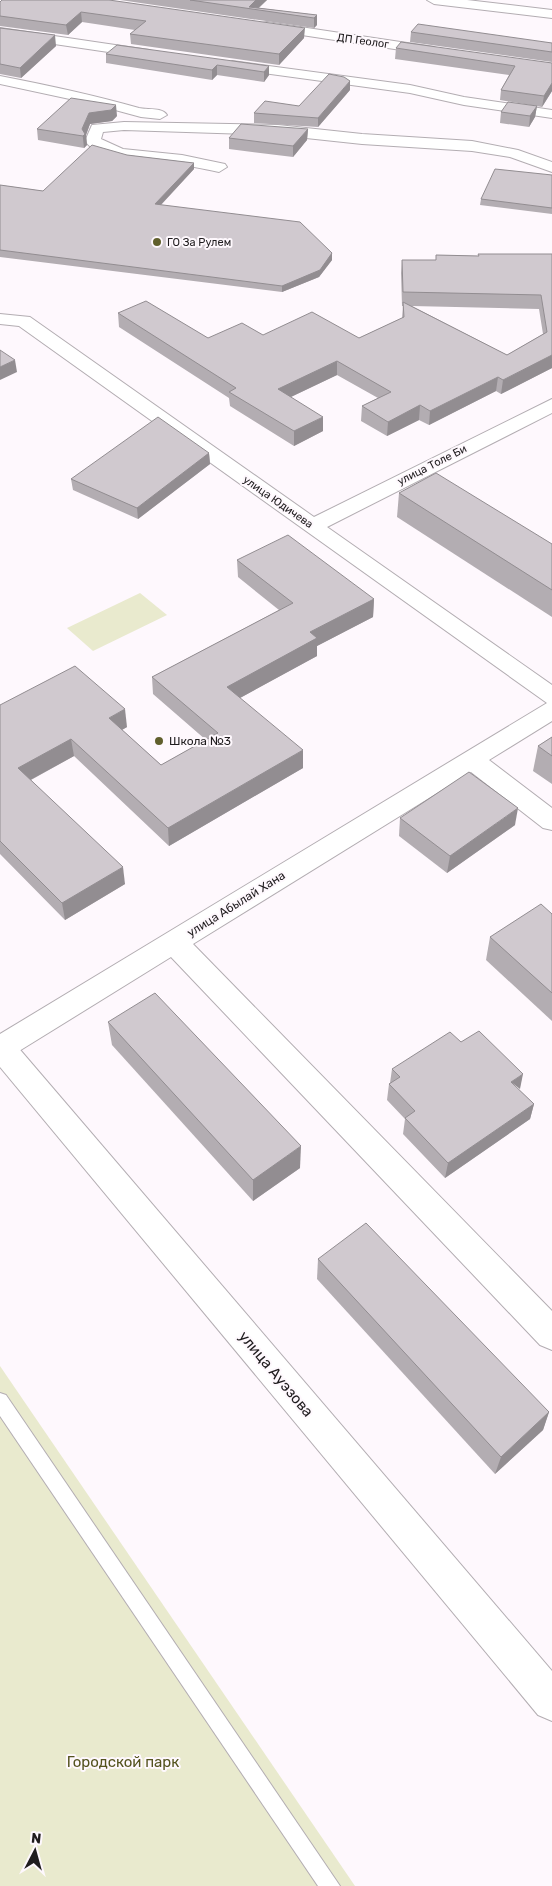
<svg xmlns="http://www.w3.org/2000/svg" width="552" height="1886" viewBox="0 0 552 1886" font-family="Rubik,sans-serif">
  <rect width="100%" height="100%" fill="#fef8fd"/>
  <g fill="#e9eace">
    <path d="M140,593L167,615L93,651L67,628Z"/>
    <path d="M0,1366L355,1886H0Z"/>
  </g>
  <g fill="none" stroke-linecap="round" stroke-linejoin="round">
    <defs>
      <path id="lane" d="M0,1393L6,1395L340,1886H318L0,1416Z"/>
      <g id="street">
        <path d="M427,0H467L552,10V18L434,4Z"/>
        <path d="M267,22L434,47L441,51L434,55L262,29L260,26L262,23Z"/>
        <path d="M0,28L149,50L156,54L149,58L0,36Z"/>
        <path d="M232,61L410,85L464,97L552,110V118L464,105L410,93L227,68L225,65Z"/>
        <path d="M0,76C47,85 93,95 139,108C147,110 162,107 167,115L160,119L141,117L93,104L0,84Z"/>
        <path d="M124,122L278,125L362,134L472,141L518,150L552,162V172L510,157L472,151L362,144L278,135L124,130L103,132L101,139L123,149L182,155L225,164L227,167L219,172C205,169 191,166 177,164C153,161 100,163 85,141L92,125Z"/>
        <path d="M0,314L30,317L314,517L552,399V413L327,527L552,685V721L489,760L552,808V830L543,828L471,772L193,944L552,1311V1350L540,1345L171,957L11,1056L0,1060V1034L547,703L19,326L0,324Z"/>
      </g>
      <path id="secondary" d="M0,1034L10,1038L552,1671V1721L538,1715L0,1067Z"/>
    </defs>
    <use href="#lane" stroke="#b3adb2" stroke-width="2"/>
    <use href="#street" stroke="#b3adb2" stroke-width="2"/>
    <use href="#secondary" stroke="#b3adb2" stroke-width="2"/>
    <use href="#lane" fill="#fff" fill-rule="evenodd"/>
    <use href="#street" fill="#fff" fill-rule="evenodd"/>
    <use href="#secondary" fill="#fff" fill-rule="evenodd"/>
  </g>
  <g fill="#b3adb2" fill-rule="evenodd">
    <path d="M120,0H267L259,8L317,15V25L314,28Z"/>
    <path d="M0,2L304,38L279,65L131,44L130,34L135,30L82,22L68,35L0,26Z"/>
    <path d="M0,28L56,46L21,78L0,74V75Z"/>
    <path d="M411,32L552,43V62L410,42Z"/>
    <path d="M396,48L552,63V91L542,107L500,100L501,90L509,75L395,59Z"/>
    <path d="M106,54L269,66V75L264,82L217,75L212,80L106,63Z"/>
    <path d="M350,90L318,127L254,123V113L299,106Z"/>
    <path d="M537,106L535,117L529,127L500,123L501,112Z"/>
    <path d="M117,116L112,121L90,124L86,135L87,145L84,148L38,140L37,129Z"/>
    <path d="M308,129L307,140L293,157L229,149V138Z"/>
    <path d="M127,155L194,163V169L161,205L332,260L319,277L282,292L0,257V185L43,191Z"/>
    <path d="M552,175V214L480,205L481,199Z"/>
    <path d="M552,254V368L501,394L496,391L429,425L419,420L387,436L361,421L362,406L378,398L337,375L291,397L323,431L294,446L230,406L229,398L119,327L118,313L208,338L263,335L359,338L402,318L403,306H402L401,273L402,260H436V255L478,256ZM412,306L539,309L543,334L507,355Z"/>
    <path d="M209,453L210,464L138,519L73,490L71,479Z"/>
    <path d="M399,493L552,544V617L397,517Z"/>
    <path d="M237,560L374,599L373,617L317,646V656L240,698L303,768L169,846L74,756L31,780L125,884L65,920L0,854V705L127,727L122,730L161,765L206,740L153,694L152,677L279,610L238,577Z"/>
    <path d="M552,737V784L533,771L538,746Z"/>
    <path d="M400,818L515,825L447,873L399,836Z"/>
    <path d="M552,914V1021L486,960L490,937Z"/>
    <path d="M108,1022L300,1168L253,1201L112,1045Z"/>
    <path d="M461,1042L519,1090L534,1104L530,1119L445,1178L403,1134L405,1119L387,1100L389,1084L390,1083L392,1069Z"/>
    <path d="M318,1259L549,1412L543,1430L495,1474L317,1279Z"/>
  </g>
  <g fill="#928d91">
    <path d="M256,0H267L257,9L249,7Z"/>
    <path d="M81,12L82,22L68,35L66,25Z"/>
    <path d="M317,15V25L314,28V18Z"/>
    <path d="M305,28L304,38L279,65V54Z"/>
    <path d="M55,35L56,46L21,78L20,68Z"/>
    <path d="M217,65V75L212,80V70Z"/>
    <path d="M269,66V75L264,82V72Z"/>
    <path d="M350,81V90L318,127V118Z"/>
    <path d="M552,83V91L542,107L544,96Z"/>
    <path d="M116,105L117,116L112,121L90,124L86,135L87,145L84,148L82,129L89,113Z"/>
    <path d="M537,106L535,117L529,127L530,116Z"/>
    <path d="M308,129L307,140L293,157V146Z"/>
    <path d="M194,163V169L155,211V204Z"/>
    <path d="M332,253V260L319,277L282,292V286Z"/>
    <path d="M552,355V368L501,394L503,380Z"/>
    <path d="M15,360L17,372L0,380V367Z"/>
    <path d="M337,361V375L278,403V389Z"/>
    <path d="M498,377L496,391L429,425L430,411Z"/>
    <path d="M420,405L419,420L387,436L388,422Z"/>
    <path d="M323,417V431L294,446V431Z"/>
    <path d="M209,453L210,464L138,519L137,508Z"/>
    <path d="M374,599L373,617L317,646V656L227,705V687L310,632Z"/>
    <path d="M125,709L127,727L111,736L109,718Z"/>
    <path d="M71,739L74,756L21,785L18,768Z"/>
    <path d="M303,750V768L169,846L168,828Z"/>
    <path d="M518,808L515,825L447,873L450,856Z"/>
    <path d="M123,867L125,884L65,920L62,903Z"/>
    <path d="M523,1074L520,1089L511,1082Z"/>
    <path d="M534,1104L530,1119L445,1178L448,1163Z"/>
    <path d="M301,1146L300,1168L253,1201V1180Z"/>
    <path d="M549,1412L543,1430L495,1474L501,1457Z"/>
  </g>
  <g fill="#d0c9cf" stroke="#928d91">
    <path d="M2,0H109L305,28L279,54L130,34L146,21L81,12L66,25L0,16V2Z"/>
    <path d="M190,0H256L249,7L317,15L314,18Z"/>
    <path d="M418,24L552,43V52L411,32Z"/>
    <path d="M0,28L55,35L20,68L0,64Z"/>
    <path d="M401,42L552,63V83L544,96L501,90L515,66L396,48Z"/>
    <path d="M117,45L269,66L264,72L217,65L212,70L106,54Z"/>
    <path d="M329,74L344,77L350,81L318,118L254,113L265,101L299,106Z"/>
    <path d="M71,98L116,105L111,110L89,113L82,129L85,134L83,136L37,129Z"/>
    <path d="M508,102L537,106L530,116L501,112Z"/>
    <path d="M241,124L308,129L293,146L229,138Z"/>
    <path d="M92,145L127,155L194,163L155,204L300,222L332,253L320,270L282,286L0,250V185L43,191Z"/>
    <path d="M495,169L552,175V208L481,199Z"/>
    <path d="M478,254H552V355L503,380L498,377L430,411L420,405L388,422L362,406L391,392L337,361L278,389L323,417L294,431L229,392L236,388L118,313L146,301L208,338L242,323L263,335L312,312L359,338L404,317L403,302L507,355L547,332L541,295L403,292L402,260H436V255L479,256Z"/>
    <path d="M0,350L15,360L0,367Z"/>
    <path d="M158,417L209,453L137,508L71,479Z"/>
    <path d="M436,473L552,544V590L399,493Z"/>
    <path d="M288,535L374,599L310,632L317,638L227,687L303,750L168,828L71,739L18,768L123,867L62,903L0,841V705L75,666L125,709L109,718L161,765L218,733L152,677L293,603L237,560Z"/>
    <path d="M552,737V756L538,746Z"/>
    <path d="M469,772L518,808L450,856L400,818Z"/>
    <path d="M541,904L552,914V993L490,937Z"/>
    <path d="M155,993L301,1146L253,1180L108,1022Z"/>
    <path d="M479,1031L523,1074L511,1082L534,1104L448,1163L405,1118L415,1111L389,1084L400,1077L392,1069L450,1032L461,1042Z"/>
    <path d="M366,1223L549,1412L501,1457L318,1259Z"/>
  </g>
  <g fill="#605f2c" stroke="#fef8fd" stroke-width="2">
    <circle cx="157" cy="242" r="5"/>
    <circle cx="159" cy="741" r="5"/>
  </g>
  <g text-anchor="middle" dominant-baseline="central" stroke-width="4" stroke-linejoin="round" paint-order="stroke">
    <g font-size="11" fill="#1f1c1e" stroke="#fef8fd">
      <text transform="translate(363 41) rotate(8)">ДП Геолог</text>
      <text transform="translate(432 465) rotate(-27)">улица Толе Би</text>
      <text transform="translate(278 502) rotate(35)">улица Юдичева</text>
    </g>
    <g font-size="11" fill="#1f1c1e" stroke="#fef8fd" text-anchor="start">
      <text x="167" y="242">ГО За Рулем</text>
    </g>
    <g font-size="12" fill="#1f1c1e" stroke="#fef8fd" text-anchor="start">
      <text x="169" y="741">Школа №3</text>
    </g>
    <g font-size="12" fill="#1f1c1e" stroke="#fef8fd">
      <text transform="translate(236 904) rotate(-32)">улица Абылай Хана</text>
    </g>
    <g font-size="15" fill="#1f1c1e" stroke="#fef8fd">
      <text transform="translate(276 1374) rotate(50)">улица Ауэзова</text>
    </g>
    <g font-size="15" fill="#54531e" stroke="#fef8fd">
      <text x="123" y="1762">Городской парк</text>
    </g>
  </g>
  <g transform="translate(35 1851) rotate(6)" stroke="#fef8fd" stroke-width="4" paint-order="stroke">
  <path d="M0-4L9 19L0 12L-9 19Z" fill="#1f1c1e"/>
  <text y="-8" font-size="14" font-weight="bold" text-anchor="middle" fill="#1f1c1e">N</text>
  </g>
</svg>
